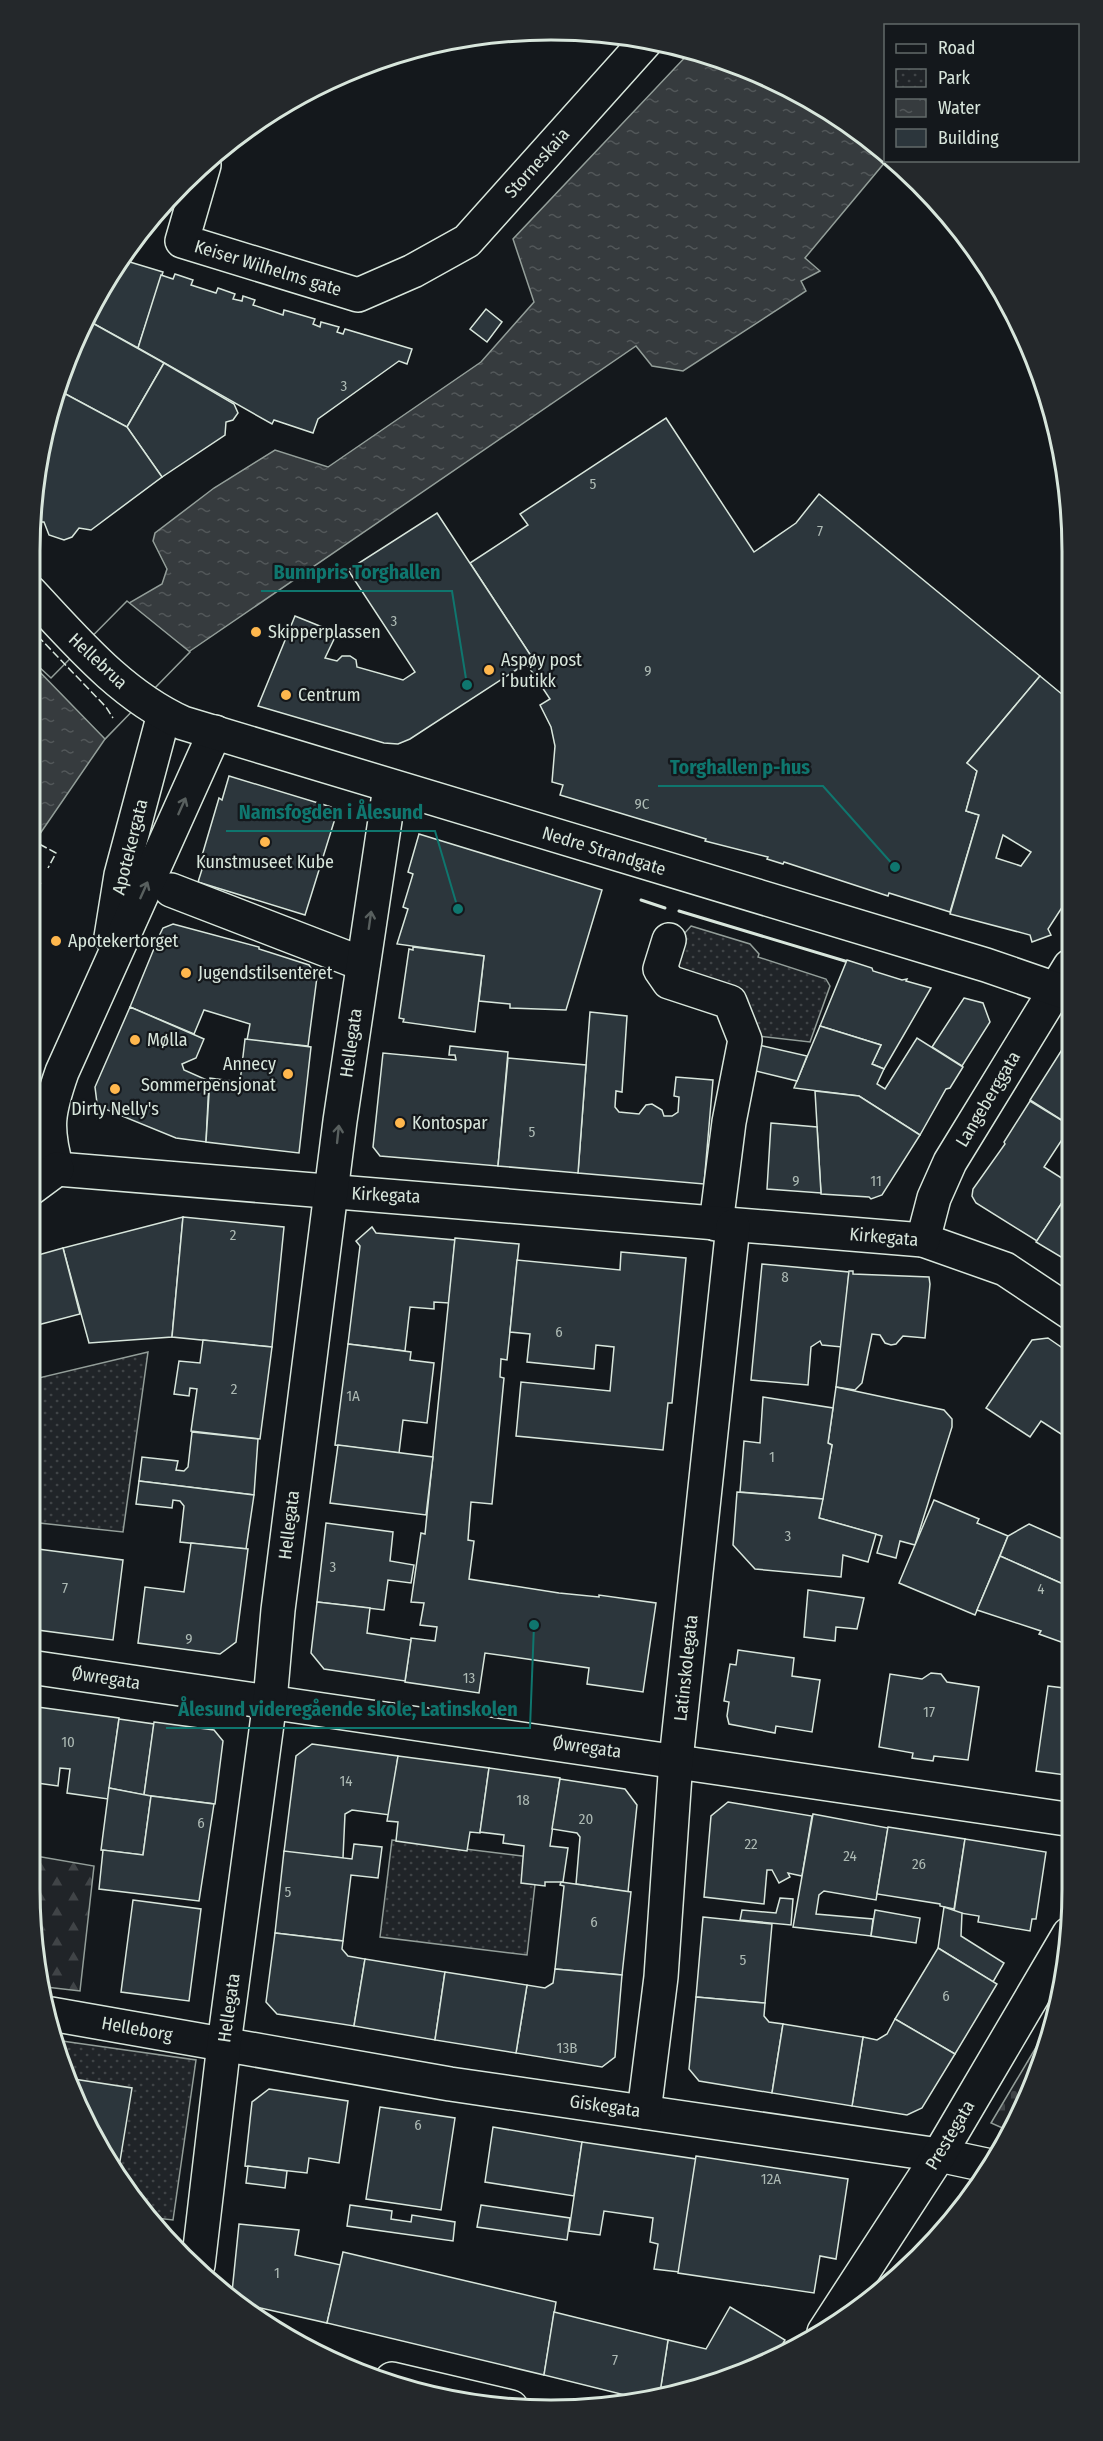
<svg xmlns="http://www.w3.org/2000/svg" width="1103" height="2441" viewBox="0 0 1103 2441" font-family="'Fira Sans Condensed',sans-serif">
  <defs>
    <pattern id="forest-firs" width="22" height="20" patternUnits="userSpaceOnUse" patternTransform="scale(1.5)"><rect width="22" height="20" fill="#202428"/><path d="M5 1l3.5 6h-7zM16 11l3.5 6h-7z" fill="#404447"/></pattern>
    <pattern id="cemetery-stones" width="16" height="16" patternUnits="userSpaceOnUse" patternTransform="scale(1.5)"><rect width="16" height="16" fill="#202428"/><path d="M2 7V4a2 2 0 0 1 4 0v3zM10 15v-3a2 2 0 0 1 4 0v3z" fill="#404447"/></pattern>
    <pattern id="park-dots" width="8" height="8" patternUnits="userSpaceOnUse" patternTransform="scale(1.5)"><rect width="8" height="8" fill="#202428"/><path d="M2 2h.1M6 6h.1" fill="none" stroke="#404447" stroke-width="1.8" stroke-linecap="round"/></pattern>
    <pattern id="water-ripples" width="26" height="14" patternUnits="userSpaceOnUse" patternTransform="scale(1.5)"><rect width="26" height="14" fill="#363b3e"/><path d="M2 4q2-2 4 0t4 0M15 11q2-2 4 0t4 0" fill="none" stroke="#525759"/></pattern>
  </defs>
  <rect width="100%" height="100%" fill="#14181c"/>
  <path fill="url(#forest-firs)" stroke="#939e99" stroke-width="1.5" d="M30,1855L94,1866L80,1991L46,1987L30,1889Z"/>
  <path fill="url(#cemetery-stones)" stroke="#939e99" stroke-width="1.5" d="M1057,2012L1033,2089L1007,2130L991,2123Z"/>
  <g fill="url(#park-dots)" stroke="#939e99" stroke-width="1.5">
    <path d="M691,926L750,944L759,954L758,957L826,979L830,986L810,1042L758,1036L674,969L683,935Z"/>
    <path d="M148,1352L123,1532L30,1522V1380Z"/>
    <path d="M392,1840L538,1858L527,1955L380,1937Z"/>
    <path d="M55,2040L196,2060L173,2220L147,2217L100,2150L58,2057Z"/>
  </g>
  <path fill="url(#water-ripples)" stroke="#939e99" stroke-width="1.5" d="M691,51L751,70L869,138L885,154L886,161L805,258L820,271L801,281L806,291L683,371L652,366L636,346L190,651L105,739L35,841L30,839V674L36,668L51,682L129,603L162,584L167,569L153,541L155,533L214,488L275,450L328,467L481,362L534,302L513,239Z"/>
  <path fill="#14181c" stroke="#939e99" stroke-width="1.5" d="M127,601L190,652L105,739L34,666H38L51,678Z"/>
  <g fill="#2c363c" stroke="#d8e6dc" stroke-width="1.5" fill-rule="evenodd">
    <path d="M120,259L163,272L138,348L87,320Z"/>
    <path d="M175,274L193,280L191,285L216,293L218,288L235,294L233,299L242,301L243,296L255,300L253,305L283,315L284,310L315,319L313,324L320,327L321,322L339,327L337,332L343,334L345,329L412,349L407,364L399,361L318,419L313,433L274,420L272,424L138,348L161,275L173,279Z"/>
    <path d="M486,309L502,322L487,342L470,329Z"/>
    <path d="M87,320L164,363L127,427L58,390L70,352Z"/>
    <path d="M164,363L234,404L238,413L233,420L226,422L225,435L162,477L127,427Z"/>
    <path d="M58,390L127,427L162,477L91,530L79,528L72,537L64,540L49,535L44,522H36L33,517L40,450Z"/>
    <path d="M666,418L754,552L796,523L819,494L1040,676L967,763L977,771L966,811L979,815L950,912L889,893L888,896L784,862L783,864L767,859L768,857L705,841L706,839L560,795L563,785L552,782L555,746L551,727L540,705L550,699L526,663L533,659L470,563L528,525L520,514Z"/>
    <path d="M437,513L533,659L410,739L398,744L384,743L258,706L295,616L337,633L325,658L337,661L342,656H350L356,660L357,667L403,680L415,672L348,570Z"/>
    <path d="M1040,676L1069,700L1070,895L1048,929L1051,935L1032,942L1030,935L950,914L979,815L966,811L977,771L967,763ZM1003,835L1031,852L1021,866L996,858Z"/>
    <path d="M229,776L338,809L305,915L198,882L205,860L201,859L219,798L222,800Z"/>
    <path d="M419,834L602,890L566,1010L510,1008V1004L479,1001L484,956L397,944L408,909L403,907L413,874L408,872Z"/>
    <path d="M173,924L259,947V949L309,965L317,977L308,1046L247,1040L250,1024L204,1010L194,1034L130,1007L160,934L163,928Z"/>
    <path d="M413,947L484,956L475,1032L403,1022L404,1019L399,1018L409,949L413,950Z"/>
    <path d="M847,960L872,968L873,971L902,980L907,979L906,981L931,988L884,1069L872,1064L881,1045L820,1026Z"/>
    <path d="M964,998L983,1003L990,1022L962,1066L932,1047Z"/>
    <path d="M130,1007L204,1039L196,1058L182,1064L184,1070L209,1081L206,1142L176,1138L100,1107L97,1103L95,1087Z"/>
    <path d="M590,1012L627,1016L622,1092L616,1091L615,1107L619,1112L639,1114L646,1105L652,1104L662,1110L664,1116H672L678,1112L679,1097L674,1096L676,1077L713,1080L704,1184L578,1173Z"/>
    <path d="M820,1026L881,1045L872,1064L884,1069L877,1084L885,1089L917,1038L963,1067L950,1088L946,1089L920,1135L859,1096L794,1088Z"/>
    <path d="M1070,1037L1071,1126L1030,1100Z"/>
    <path d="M245,1039L311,1047L299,1153L206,1142L210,1078L240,1082Z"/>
    <path d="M759,1045L807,1056L797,1081L752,1070Z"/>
    <path d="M450,1046L508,1052L498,1166L380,1156L373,1147L383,1053L456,1060L455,1055H449Z"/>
    <path d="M508,1058L586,1065L578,1173L498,1166Z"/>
    <path d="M815,1091L859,1096L920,1135L882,1195L871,1199L869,1197L821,1194Z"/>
    <path d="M1030,1101L1071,1126L1044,1167L1071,1184V1189L1037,1241L976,1203L972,1196L973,1189L1005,1144L1004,1142Z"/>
    <path d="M771,1123L817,1127L821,1193L767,1189Z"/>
    <path d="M1071,1189V1263L1036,1242Z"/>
    <path d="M183,1217L172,1337L89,1343L63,1248Z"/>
    <path d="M183,1217L284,1227L272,1347L172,1337Z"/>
    <path d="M372,1227L376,1233L455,1240L449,1303L434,1302V1309L410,1307L405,1351L348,1344L360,1246L356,1241Z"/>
    <path d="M455,1238L519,1244L507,1360L501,1359L500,1377L504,1378L492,1504L471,1502L468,1540L474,1541L469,1579L559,1593L599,1597V1595L656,1603L643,1692L587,1684L589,1668L485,1653L479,1693L405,1682L411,1638L435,1641L437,1627L420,1625L424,1603L411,1602L421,1533L425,1534Z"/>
    <path d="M63,1248L80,1314L30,1327L31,1257Z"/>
    <path d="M621,1252L686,1258L672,1403H668L663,1450L516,1436L521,1382L610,1391L614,1347L596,1345L594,1369L527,1362L530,1334L510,1332L517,1260L620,1270Z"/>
    <path d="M762,1264L849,1272L842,1347L822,1345L820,1341L811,1347L808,1385L751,1380Z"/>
    <path d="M849,1271H853V1274L929,1277L930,1284L925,1338L903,1336L896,1344L891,1345L885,1343L880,1335L872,1334L862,1383L855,1390L836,1387Z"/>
    <path d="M1048,1338L1071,1354L1072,1441L1041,1421L1030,1437L986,1408L1032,1340Z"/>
    <path d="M203,1340L272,1347L260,1439L191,1431L197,1389L190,1388L189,1396L174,1394L179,1361L200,1363Z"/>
    <path d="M348,1344L411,1352L410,1360L434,1363L427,1423L403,1420L399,1453L335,1445Z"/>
    <path d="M836,1387L944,1410L952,1419V1427L915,1545L900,1541L896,1558L877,1553L882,1536L819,1518L832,1445L828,1443Z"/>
    <path d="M763,1397L833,1408L828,1443L832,1445L823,1499L740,1492L744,1441L760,1443Z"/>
    <path d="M192,1432L258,1439L254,1495L139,1481L142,1457L178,1461L176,1470L184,1471L188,1467Z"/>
    <path d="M338,1445L433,1457L426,1515L330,1503Z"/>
    <path d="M139,1481L254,1495L246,1549L180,1542L184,1506L180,1501L173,1500L172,1508L136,1504Z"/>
    <path d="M737,1492L823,1499L819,1518L876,1534L868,1562L843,1555L841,1577L755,1569L733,1545Z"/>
    <path d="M934,1500L979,1519L977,1523L1008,1536L975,1615L899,1583Z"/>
    <path d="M326,1523L393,1532L390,1561L414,1565L411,1583L388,1580L384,1610L317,1602Z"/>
    <path d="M1029,1524L1072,1543V1588L1000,1556L1008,1536Z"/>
    <path d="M191,1543L248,1549L236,1642L220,1654L138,1643L145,1587L184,1592Z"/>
    <path d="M30,1548L123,1560L113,1640L30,1629Z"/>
    <path d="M1000,1556L1072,1588V1646L1039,1634L1041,1631L977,1610Z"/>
    <path d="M808,1590L864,1598L857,1629L836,1627L835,1641L804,1637Z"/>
    <path d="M317,1602L370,1608L367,1633L411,1640L405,1681L324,1669L311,1653Z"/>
    <path d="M738,1650L794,1658L792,1676L820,1680L812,1732L776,1726L775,1733L729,1724L727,1716L729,1702L724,1701L730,1664L736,1665Z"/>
    <path d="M931,1673L941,1674L947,1682L979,1687L968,1760L934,1756L933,1761L912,1758L913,1753L879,1747L890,1674L922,1679Z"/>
    <path d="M1048,1686L1072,1689L1073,1776L1036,1771Z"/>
    <path d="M30,1706L119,1718L108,1799L67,1793L70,1769L60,1768L58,1786L30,1782Z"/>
    <path d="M119,1719L154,1724L144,1795L109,1788Z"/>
    <path d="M154,1722L214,1730L223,1741L215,1804L144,1795Z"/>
    <path d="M312,1744L398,1756L390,1815L352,1810L345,1814L343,1858L284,1852L296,1756Z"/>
    <path d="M398,1756L489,1768L480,1833L470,1832L467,1851L396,1841L398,1822L387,1821Z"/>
    <path d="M489,1768L560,1778L550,1846L568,1848L563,1882H545V1886L521,1883L524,1846L503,1843L504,1835L480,1832Z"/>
    <path d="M560,1779L625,1789L637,1805L628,1892L576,1884L580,1837L577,1833L552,1829Z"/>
    <path d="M109,1788L151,1796L143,1855L101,1850Z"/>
    <path d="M151,1796L214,1804L199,1901L99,1889L103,1850L143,1855Z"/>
    <path d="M728,1802L812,1816L802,1876L788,1873L790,1877L779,1883L772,1870H767L764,1904L704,1897L711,1816Z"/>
    <path d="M813,1814L888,1828L876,1900L824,1891L819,1895L816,1914L873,1919L871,1936L793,1927Z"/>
    <path d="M888,1827L965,1839L954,1909L940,1906V1904L877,1894Z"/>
    <path d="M965,1839L1046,1852L1036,1919H1032L1030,1931L978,1922L979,1916L954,1912Z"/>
    <path d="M354,1844L382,1847L378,1878L351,1875L343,1941L275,1933L284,1851L352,1859Z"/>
    <path d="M561,1882L631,1892L622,1975L555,1969L564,1886L560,1885Z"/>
    <path d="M780,1898L793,1899L791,1925L740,1920L742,1910L776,1913Z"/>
    <path d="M133,1900L201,1909L189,2001L121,1992Z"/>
    <path d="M944,1907L962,1913L961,1936L1004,1963L993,1982L938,1948Z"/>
    <path d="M875,1910L920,1918L916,1943L871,1936Z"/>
    <path d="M703,1917L772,1924L765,2003L696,1997Z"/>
    <path d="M275,1933L343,1941L342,1949L348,1956L365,1959L354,2026L277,2014L266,2002Z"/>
    <path d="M938,1948L997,1984L955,2054L895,2019Z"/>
    <path d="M365,1959L445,1972L435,2040L354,2026Z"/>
    <path d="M555,1969L622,1975L615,2057L602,2067L516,2053L527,1985L545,1988L553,1983Z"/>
    <path d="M445,1972L527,1985L516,2053L435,2040Z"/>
    <path d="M696,1997L765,2003L764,2016L769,2022L783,2024L772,2093L699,2081L689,2069Z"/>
    <path d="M895,2019L955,2054L922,2108L907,2115L852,2106L863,2037L877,2040L887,2034Z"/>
    <path d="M783,2024L863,2037L852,2106L772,2093Z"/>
    <path d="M67,2078L132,2088L120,2161L106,2159L100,2150Z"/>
    <path d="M269,2089L348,2101L339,2163L309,2158L307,2173L245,2166L252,2102Z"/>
    <path d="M380,2107L455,2118L441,2210L366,2199Z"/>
    <path d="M493,2127L582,2142L574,2196L485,2182Z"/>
    <path d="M582,2142L696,2159L679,2272L654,2269L658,2244L650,2242L653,2218L604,2211L600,2235L569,2231Z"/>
    <path d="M696,2156L848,2179L836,2259L820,2256L814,2293L678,2273Z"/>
    <path d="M248,2166L287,2171L285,2188L246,2183Z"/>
    <path d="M350,2205L392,2211L391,2219L411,2222L412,2215L455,2222L453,2241L347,2226Z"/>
    <path d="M481,2205L570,2218L567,2240L477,2227Z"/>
    <path d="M239,2224L299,2230L295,2255L341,2265L327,2323L247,2305L232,2292Z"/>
    <path d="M343,2252L556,2302L544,2375L327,2323Z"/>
    <path d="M730,2307L785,2340L776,2355L659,2399L668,2340L706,2349Z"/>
    <path d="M554,2312L668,2340L659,2399L649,2401L544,2375Z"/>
  </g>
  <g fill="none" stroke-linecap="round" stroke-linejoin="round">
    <defs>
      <g id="minor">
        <path d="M204,165L182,241L358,295L413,271L467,241L648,39"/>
        <path d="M171,890L363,964"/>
        <path d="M111,937L121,875L164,714"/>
        <path d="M669,940L660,969L669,982L730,1002L745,1040L729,1122L716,1224"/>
        <path d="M57,1169L923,1240L1005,1269L1071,1313"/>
        <path d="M57,1169C45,1127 48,1112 62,1072L215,732"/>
        <path d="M30,1189L57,1169"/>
        <path d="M923,1240L934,1198L950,1162L1070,966"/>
        <path d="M30,1667L1073,1820"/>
        <path d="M51,2014L450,2084L939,2155L986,2165"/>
        <path d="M644,2112L661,1977L676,1760L733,1226"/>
        <path d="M198,2265L224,2044L270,1701L278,1610L340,1121L390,787"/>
        <path d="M824,2332L939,2155L1069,1934"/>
        <path d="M392,2379L511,2407"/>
      </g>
      <path id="highway" d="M30,592C76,641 121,695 183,723L986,965L1070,994"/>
    </defs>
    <use href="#minor" stroke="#d8e6dc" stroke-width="36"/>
    <use href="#highway" stroke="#d8e6dc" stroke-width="36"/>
    <use href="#minor" stroke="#14181c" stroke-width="33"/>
    <use href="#highway" stroke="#14181c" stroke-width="33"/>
    <g stroke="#d8e6dc" stroke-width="1.5" stroke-dasharray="8 3" stroke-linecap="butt">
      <path d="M30,628L106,707L113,718"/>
      <path d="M30,839L56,853L48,868"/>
      <path d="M30,893L35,895L41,882"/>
    </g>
    <g stroke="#d8e6dc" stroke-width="3">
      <path d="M641,900L665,908"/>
      <path d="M679,911L845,961"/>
    </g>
  </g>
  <defs><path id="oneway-shaft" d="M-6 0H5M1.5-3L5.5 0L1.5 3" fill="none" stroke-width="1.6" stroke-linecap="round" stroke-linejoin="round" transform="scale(1.5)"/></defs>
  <g stroke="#59605f">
    <use href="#oneway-shaft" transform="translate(182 806) rotate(-66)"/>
    <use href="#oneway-shaft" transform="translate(144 890) rotate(-66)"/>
    <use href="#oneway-shaft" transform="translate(370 920) rotate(-82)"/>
    <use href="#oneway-shaft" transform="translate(338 1134) rotate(-84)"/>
  </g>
  <g fill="#ffb74d" stroke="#14181c" stroke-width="2">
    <circle cx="256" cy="632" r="6"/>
    <circle cx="489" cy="670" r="6"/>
    <circle cx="286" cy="695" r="6"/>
    <circle cx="265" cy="842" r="6"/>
    <circle cx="56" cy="941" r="6"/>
    <circle cx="186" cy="973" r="6"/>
    <circle cx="135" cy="1040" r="6"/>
    <circle cx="288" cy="1074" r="6"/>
    <circle cx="115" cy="1089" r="6"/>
    <circle cx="400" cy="1123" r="6"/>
  </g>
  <g text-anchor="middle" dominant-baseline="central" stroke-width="4.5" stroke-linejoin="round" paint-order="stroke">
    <g font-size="15" fill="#adbab4">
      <text x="344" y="386">3</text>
      <text x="593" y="484">5</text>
      <text x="820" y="531">7</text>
      <text x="394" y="621">3</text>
      <text x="648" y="671">9</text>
      <text x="642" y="804">9C</text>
      <text x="532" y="1132">5</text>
      <text x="796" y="1181">9</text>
      <text x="876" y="1181">11</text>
      <text x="233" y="1235">2</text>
      <text x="785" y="1277">8</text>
      <text x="559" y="1332">6</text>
      <text x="234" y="1389">2</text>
      <text x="353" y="1396">1A</text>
      <text x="772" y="1457">1</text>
      <text x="788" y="1536">3</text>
      <text x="333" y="1567">3</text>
      <text x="65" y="1588">7</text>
      <text x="1041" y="1589">4</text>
      <text x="189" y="1639">9</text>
      <text x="469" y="1678">13</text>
      <text x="929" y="1712">17</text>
      <text x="68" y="1742">10</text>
      <text x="346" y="1781">14</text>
      <text x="523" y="1800">18</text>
      <text x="586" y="1819">20</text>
      <text x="201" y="1823">6</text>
      <text x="751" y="1844">22</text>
      <text x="850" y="1856">24</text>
      <text x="919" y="1864">26</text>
      <text x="288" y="1892">5</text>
      <text x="594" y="1922">6</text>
      <text x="743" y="1960">5</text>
      <text x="946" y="1996">6</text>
      <text x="567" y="2048">13B</text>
      <text x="418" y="2125">6</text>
      <text x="771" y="2179">12A</text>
      <text x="277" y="2273">1</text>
      <text x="615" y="2360">7</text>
    </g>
    <g font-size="18" fill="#d8e6dc" stroke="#14181c">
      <text transform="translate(537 163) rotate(-48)">Storneskaia</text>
      <text transform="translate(268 268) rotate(17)">Keiser Wilhelms gate</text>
      <text transform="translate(98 661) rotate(43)">Hellebrua</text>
      <text transform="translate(130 847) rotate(-76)">Apotekergata</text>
      <text transform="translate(604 851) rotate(17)">Nedre Strandgate</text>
      <text transform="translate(351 1043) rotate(-82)">Hellegata</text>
      <text transform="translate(988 1099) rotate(-59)">Langeberggata</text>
      <text transform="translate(386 1195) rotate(3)">Kirkegata</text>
      <text transform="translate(884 1237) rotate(5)">Kirkegata</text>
      <text transform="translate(289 1525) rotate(-83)">Hellegata</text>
      <text transform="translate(686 1668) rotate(-84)">Latinskolegata</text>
      <text transform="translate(106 1678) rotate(9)">Øwregata</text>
      <text transform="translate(587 1747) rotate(8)">Øwregata</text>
      <text transform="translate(229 2008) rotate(-82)">Hellegata</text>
      <text transform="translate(137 2029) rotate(10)">Helleborg</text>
      <text transform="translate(605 2106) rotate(8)">Giskegata</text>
      <text transform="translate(950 2135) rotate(-59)">Prestegata</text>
    </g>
    <g font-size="18" fill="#d8e6dc" stroke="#14181c" text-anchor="start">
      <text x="268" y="632">Skipperplassen</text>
      <text x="501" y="660">Aspøy post<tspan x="501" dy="21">i butikk</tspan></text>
      <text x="298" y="695">Centrum</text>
      <text x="265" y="862" text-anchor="middle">Kunstmuseet Kube</text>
      <text x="68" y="941">Apotekertorget</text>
      <text x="198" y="973">Jugendstilsenteret</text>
      <text x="147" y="1040">Mølla</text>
      <text x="276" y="1064" text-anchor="end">Annecy<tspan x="276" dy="21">Sommerpensjonat</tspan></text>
      <text x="115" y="1109" text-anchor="middle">Dirty Nelly's</text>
      <text x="412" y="1123">Kontospar</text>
    </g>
  </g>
  <path d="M0 0H1103V2441H0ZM551 40H551A511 511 0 0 1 1062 551V1889A511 511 0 0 1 551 2400H551A511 511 0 0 1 40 1889V551A511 511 0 0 1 551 40Z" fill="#24282b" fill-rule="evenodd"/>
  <path fill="none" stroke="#d8e6dc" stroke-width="3" d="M551 40H551A511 511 0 0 1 1062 551V1889A511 511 0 0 1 551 2400H551A511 511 0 0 1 40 1889V551A511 511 0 0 1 551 40Z"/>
  <path fill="none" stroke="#0f766e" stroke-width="2" d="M467 685L452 591H261M895 867L823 786H658M458 909L435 831H226M534 1625L530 1728H166"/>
  <g fill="#0f766e" stroke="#14181c" stroke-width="2">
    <circle cx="467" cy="685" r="6"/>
    <circle cx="895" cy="867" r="6"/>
    <circle cx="458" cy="909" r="6"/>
    <circle cx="534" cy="1625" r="6"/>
  </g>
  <g font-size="20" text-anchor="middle" font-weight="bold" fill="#0f766e" stroke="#14181c" stroke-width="4.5" stroke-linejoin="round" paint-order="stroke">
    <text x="357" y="579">Bunnpris Torghallen</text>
    <text x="740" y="774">Torghallen p-hus</text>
    <text x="331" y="819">Namsfogden i Ålesund</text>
    <text x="348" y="1716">Ålesund videregående skole, Latinskolen</text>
  </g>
  <rect x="884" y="24" width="195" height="138" fill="#14181c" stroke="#626a69" stroke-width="1.5"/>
  <rect x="896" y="44" width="30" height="9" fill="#14181c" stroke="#626a69" stroke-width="1.5"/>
  <text x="938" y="54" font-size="18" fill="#d8e6dc">Road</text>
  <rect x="896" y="69" width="30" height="18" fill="url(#park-dots)" stroke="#626a69" stroke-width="1.5"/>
  <text x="938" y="84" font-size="18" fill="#d8e6dc">Park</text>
  <rect x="896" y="99" width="30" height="18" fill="url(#water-ripples)" stroke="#626a69" stroke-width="1.5"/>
  <text x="938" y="114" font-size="18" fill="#d8e6dc">Water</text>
  <rect x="896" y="129" width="30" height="18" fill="#2c363c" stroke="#626a69" stroke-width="1.5"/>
  <text x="938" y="144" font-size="18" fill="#d8e6dc">Building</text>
</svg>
